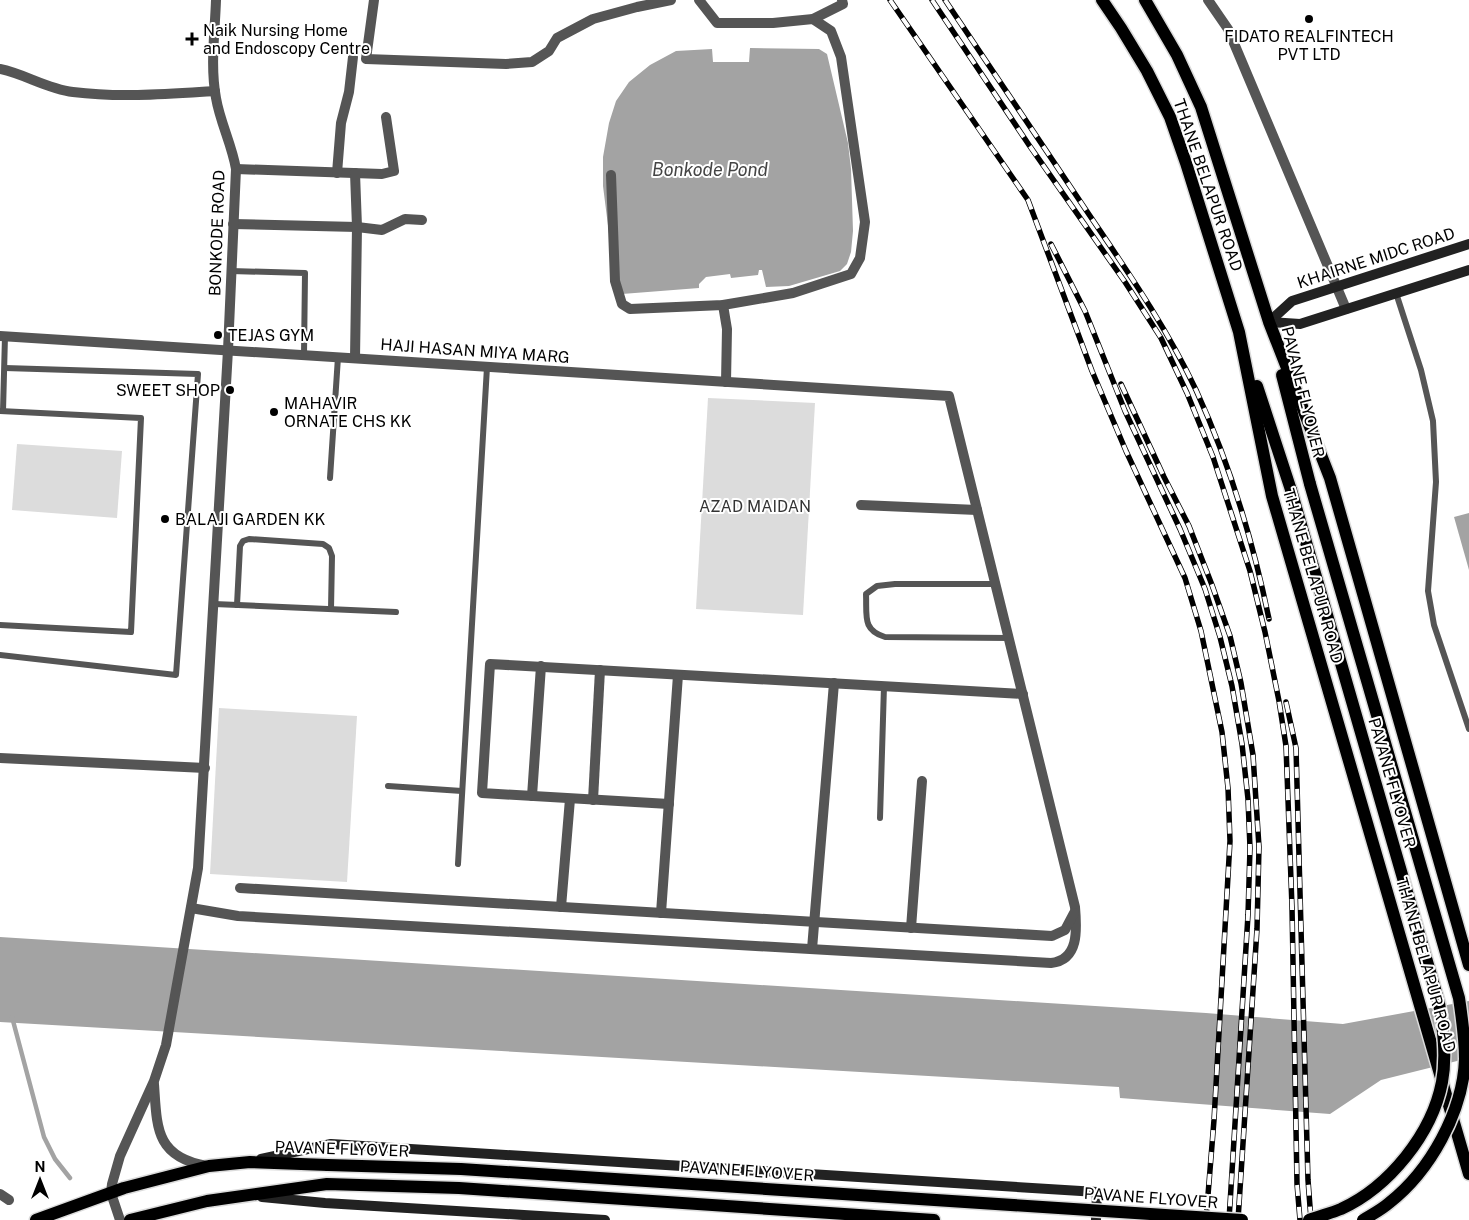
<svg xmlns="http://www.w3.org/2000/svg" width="1469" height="1220" viewBox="0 0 1469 1220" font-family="'Public Sans',sans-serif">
  <rect width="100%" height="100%" fill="#fff"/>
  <g fill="#dcdcdc">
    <path d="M708,398L815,403L803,615L696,609Z"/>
    <path d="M17,444L122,451L117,518L12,510Z"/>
    <path d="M219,708L357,716L347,882L210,874Z"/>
  </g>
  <g fill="#a3a3a3">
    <path d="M750,48L819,49L827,54L848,143L851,169L853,231L851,252L847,264L840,271L789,286L766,287L762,270H759L758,275L731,278L730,274L706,277L699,284V288L622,294L615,281L603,186V157L609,123L616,101L629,82L650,65L676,51L712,49L713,62H749Z"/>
    <path d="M1469,513V570L1454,517Z"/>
    <path d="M0,937L1206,1013L1343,1024L1469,1001V1058L1381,1080L1330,1114L1120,1098L1119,1087L0,1022Z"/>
  </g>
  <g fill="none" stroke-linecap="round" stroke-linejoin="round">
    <path stroke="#a3a3a3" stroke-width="4.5" d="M12,1017L44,1137L55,1159L70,1178"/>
    <defs>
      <g id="primary">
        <path d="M1102,0L1121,28L1147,71L1170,117L1186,163L1239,332L1272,496L1469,1174"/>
        <path d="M1145,0L1177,55L1201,107L1269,322L1330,478L1469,965"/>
        <path d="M1282,375L1310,484"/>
        <path d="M1257,386L1291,490"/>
        <path d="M36,1220L124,1188L209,1166L250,1162L328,1165"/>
        <path d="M130,1220L207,1201L327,1184L459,1188L934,1220"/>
      </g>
    </defs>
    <use href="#primary" stroke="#dbdbdb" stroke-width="15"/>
    <g stroke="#555" stroke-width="6">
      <path d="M231,271L305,273L304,355"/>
      <path d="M1396,293L1421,370L1433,421L1436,482L1428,591L1434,625L1469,729"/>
      <path d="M0,411L141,418L131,632L0,625"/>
      <path d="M3,411L5,336"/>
      <path d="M330,478L338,357"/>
      <path d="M995,584H895L877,586L866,594C867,616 862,630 885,637L1009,638"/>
      <path d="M214,604L396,612"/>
      <path d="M237,605L240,546L243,541L249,539L323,544L329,548L332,556L331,609"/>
      <path d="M0,655L176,675L198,374L5,368"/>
      <path d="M388,786L462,791"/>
      <path d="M880,818L884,686"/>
      <path d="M458,864L487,367"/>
    </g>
    <g stroke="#555" stroke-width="10">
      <path d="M374,0L366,59L506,64L532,62L549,51L557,38L593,19L637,7L671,0"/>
      <path d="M699,0L717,23H773L813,19L843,4L842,0"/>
      <path d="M0,69C25,74 47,89 73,92C120,98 168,94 215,91"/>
      <path d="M236,169L382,174L394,171L386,117"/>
      <path d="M337,173L341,123L349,92L353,57"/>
      <path d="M611,175L615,281L622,304L630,309L723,305L793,293L851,274L860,258L865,222L841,57L831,31L813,19"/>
      <path d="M233,224L357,227L382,230L405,219L422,220"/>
      <path d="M723,305L727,329L726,382"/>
      <path d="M0,336L949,396L1075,907C1077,930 1079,960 1051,963L238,916L191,908"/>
      <path d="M355,358L357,227L355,173"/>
      <path d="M861,505L977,510"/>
      <path d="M0,758L205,768"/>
      <path d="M532,796L541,666"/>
      <path d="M593,800L600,670"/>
      <path d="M669,804L482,793L490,664L1023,694"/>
      <path d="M240,888L1052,936L1065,930L1074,913"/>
      <path d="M561,907L570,799"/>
      <path d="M661,913L678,675"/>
      <path d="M911,928L922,781"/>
      <path d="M812,949L834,683"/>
      <path d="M154,1084C157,1127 155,1157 207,1166"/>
      <path d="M0,1194L9,1200"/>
      <path d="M120,1220L111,1193L112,1184L120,1156L154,1081L166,1045L198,868L228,350L236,169C232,145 220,122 216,98C210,66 215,32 216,0"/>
    </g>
    <path stroke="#555" stroke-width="10" d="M1208,0L1228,29L1346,309"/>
    <g stroke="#222" stroke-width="10">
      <path d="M1269,322L1292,301L1469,244"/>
      <path d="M1269,322L1300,324L1469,270"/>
      <path d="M261,1159L331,1144L1097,1192L1096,1220"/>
      <path d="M262,1197L325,1203L605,1220"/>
    </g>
    <use href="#primary" stroke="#000" stroke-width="12"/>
    <defs>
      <g id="rail">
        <path d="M890,0L1028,200L1092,371L1126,451L1185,578L1201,631L1222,732L1228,788L1230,841L1214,1120L1206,1220"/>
        <path d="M932,0L1029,145L1125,282L1161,338L1187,393L1213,457L1250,571L1265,632L1279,701L1286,746L1292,907L1297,1184L1300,1220"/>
        <path d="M945,0C992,70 1039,140 1086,210C1125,268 1166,326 1196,390C1229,462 1253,541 1269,619"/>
        <path d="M1051,244L1085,311L1125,411L1180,529L1205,589L1220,637L1232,686L1242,744L1248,799L1250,848L1248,915L1229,1220"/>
        <path d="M1121,384L1164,477L1189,526L1212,585L1230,636L1241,683L1253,755L1259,847L1257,929L1238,1220"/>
        <path d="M1286,702L1296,748L1308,1180L1311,1220"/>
      </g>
    </defs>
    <use href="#rail" stroke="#000" stroke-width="5.5"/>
    <use href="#rail" stroke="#fff" stroke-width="4" stroke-dasharray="11" stroke-linecap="butt"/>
    <defs>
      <g id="primary-bridge">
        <path d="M1310,484L1459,998C1462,1018 1465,1039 1465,1059C1463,1112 1430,1171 1389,1203C1381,1210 1371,1215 1363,1220"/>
        <path d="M1291,490L1439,1003C1443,1029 1447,1056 1442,1082C1432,1134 1389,1187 1341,1209C1331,1213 1320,1216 1309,1220"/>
        <path d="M328,1165L461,1169L1242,1220"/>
      </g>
    </defs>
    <use href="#primary-bridge" stroke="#dbdbdb" stroke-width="15" stroke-linecap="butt"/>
    <use href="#primary-bridge" stroke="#000" stroke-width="12"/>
  </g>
  <g fill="#000" stroke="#fff" stroke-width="2">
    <circle cx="1309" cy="19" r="5"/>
    <path d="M189.5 31.5h5v5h5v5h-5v5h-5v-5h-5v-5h5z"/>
    <circle cx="218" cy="335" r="5"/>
    <circle cx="230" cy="390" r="5"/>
    <circle cx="274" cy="412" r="5"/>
    <circle cx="165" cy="519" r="5"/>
  </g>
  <g text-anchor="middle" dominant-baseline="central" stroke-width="4" stroke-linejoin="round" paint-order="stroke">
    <g font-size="16" fill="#000" stroke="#fff" text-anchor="start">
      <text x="203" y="30">Naik Nursing Home<tspan x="203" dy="18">and Endoscopy Centre</tspan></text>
      <text x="1309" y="36" text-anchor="middle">FIDATO REALFINTECH<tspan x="1309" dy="18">PVT LTD</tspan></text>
      <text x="228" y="335">TEJAS GYM</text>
      <text x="220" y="390" text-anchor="end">SWEET SHOP</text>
      <text x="284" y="403">MAHAVIR<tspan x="284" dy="18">ORNATE CHS KK</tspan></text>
      <text x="175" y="519">BALAJI GARDEN KK</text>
    </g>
    <g font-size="16" fill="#000" stroke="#fff">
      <text transform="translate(1208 185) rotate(71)">THANE BELAPUR ROAD</text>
      <text transform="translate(217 233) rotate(-88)">BONKODE ROAD</text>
      <text transform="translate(1376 258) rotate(-18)">KHAIRNE MIDC ROAD</text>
      <text transform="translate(475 351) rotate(4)">HAJI HASAN MIYA MARG</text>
      <text transform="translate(1303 392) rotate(76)">PAVANE FLYOVER</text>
      <text transform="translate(1313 576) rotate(74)">THANE BELAPUR ROAD</text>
      <text transform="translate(1392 783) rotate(74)">PAVANE FLYOVER</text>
      <text transform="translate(1426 965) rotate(74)">THANE BELAPUR ROAD</text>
      <text transform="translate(342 1149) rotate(2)">PAVANE FLYOVER</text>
      <text transform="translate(747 1171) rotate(4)">PAVANE FLYOVER</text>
      <text transform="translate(1151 1198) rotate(4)">PAVANE FLYOVER</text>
    </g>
    <g font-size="16" fill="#333" stroke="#fff">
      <text x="755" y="506">AZAD MAIDAN</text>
    </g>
    <g font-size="18" font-style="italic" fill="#444" stroke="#fff">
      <text x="710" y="169">Bonkode Pond</text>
    </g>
  </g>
  <g transform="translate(40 1180)" stroke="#ffffff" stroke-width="4" paint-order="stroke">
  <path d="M0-4L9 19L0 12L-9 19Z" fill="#000000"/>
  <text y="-8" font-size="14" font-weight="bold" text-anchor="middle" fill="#000000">N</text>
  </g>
</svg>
